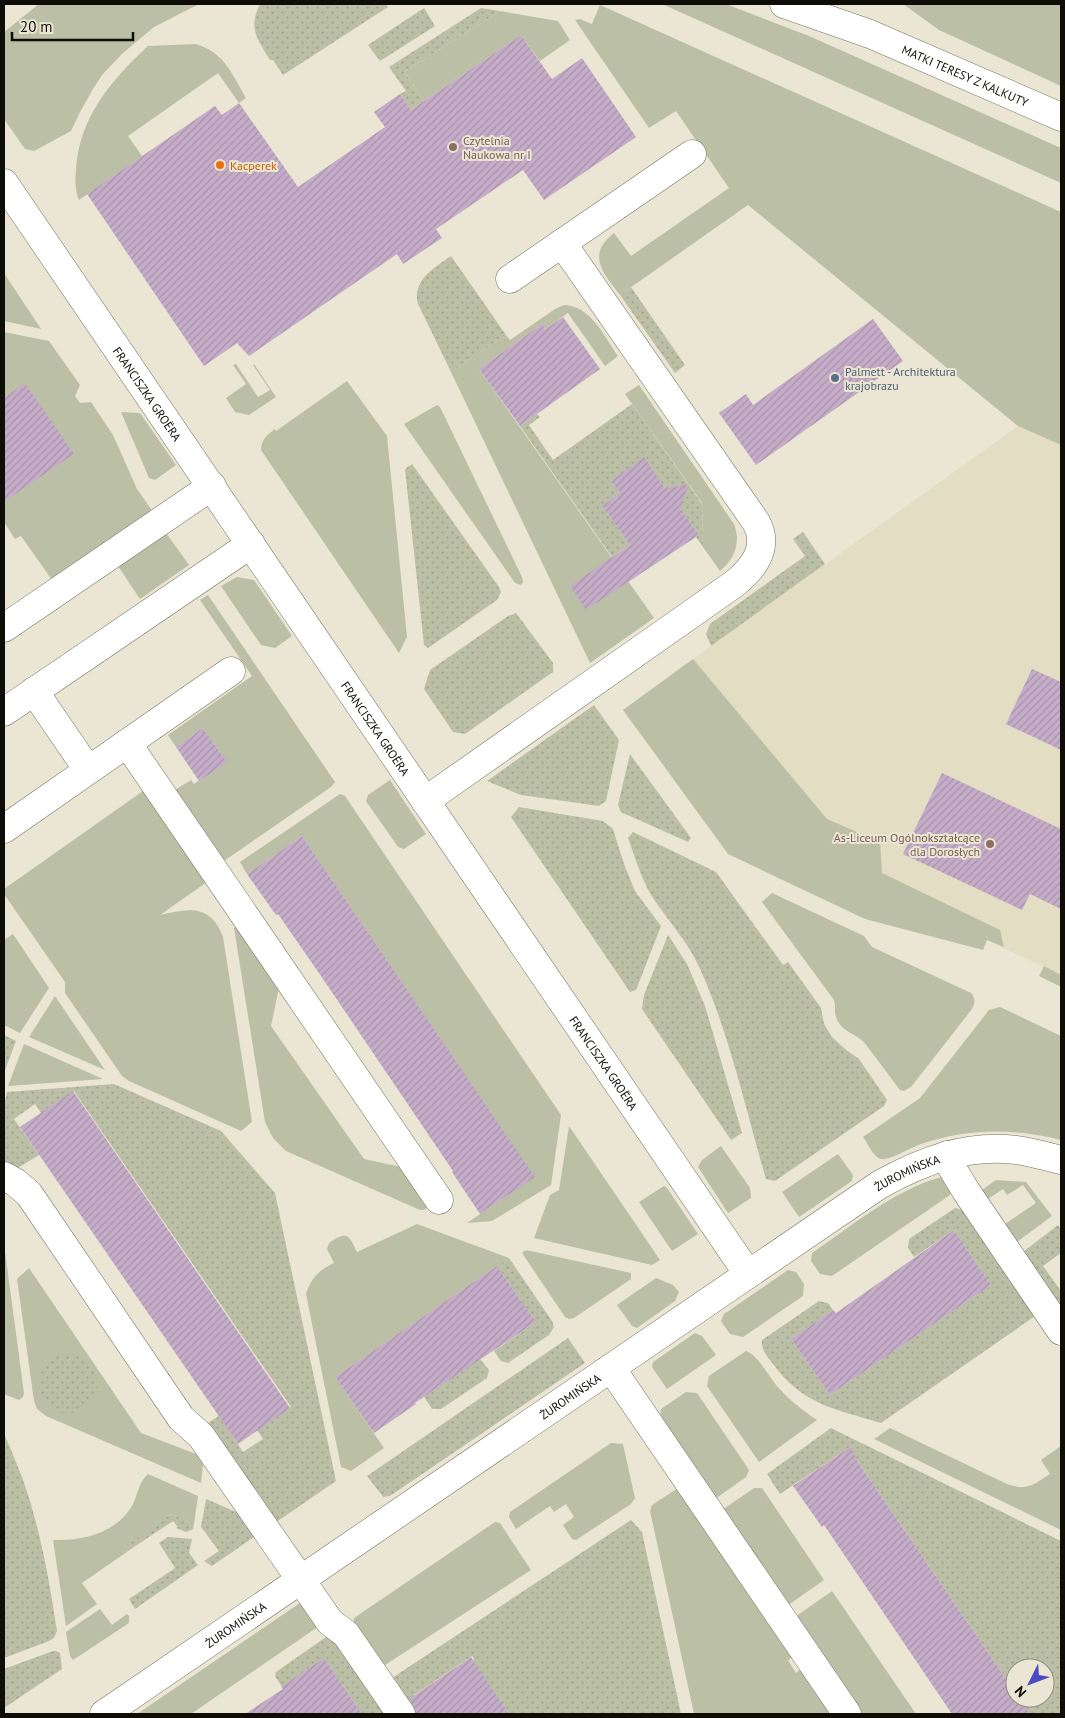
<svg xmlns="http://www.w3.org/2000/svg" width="1065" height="1718" viewBox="0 0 1065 1718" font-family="'PT Sans',sans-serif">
  <defs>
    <pattern id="garden-dots" width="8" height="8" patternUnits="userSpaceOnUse" patternTransform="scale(1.25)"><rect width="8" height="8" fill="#bbbfa5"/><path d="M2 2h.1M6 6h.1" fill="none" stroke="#a0a38d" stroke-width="1.8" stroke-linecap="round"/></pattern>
    <pattern id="building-hatch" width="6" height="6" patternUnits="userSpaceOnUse" patternTransform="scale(1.25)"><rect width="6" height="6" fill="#c5acc8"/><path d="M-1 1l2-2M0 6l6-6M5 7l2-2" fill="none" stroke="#a893aa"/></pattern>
  </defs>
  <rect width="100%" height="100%" fill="#ebe6d4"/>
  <path fill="#e3ddc3" d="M1018,426L1061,445V975L803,853L679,669Z"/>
  <g fill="#bbbfa5">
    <path d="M39,4H199L154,27L123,53L102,75L93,89L80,112L71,131L34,151L25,149L4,119V32Z"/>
    <path d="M662,4H726L809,36L1061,148V183Z"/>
    <path d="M903,4H1061V86L939,30Z"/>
    <path d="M600,5L1061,212V445L1018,426L748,205L620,295C603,273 586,255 614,233L631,256L729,188L676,111L649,128L575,20L580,19L592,24Z"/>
    <path d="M500,11L558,21L570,40L540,61L521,35L424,101L404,72Z"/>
    <path d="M196,44C225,53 232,74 246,98L239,103L218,73L128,136L142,156L79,200C75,191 75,179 76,169C79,118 112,79 148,46Z"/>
    <path d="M4,273L41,329L4,321Z"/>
    <path d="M564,305C591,306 604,336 618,356L605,366L568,313L545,329L542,324L479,369L654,618L590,663L451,372L506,335L510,340L555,309Z"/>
    <path d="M4,332L49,341L80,385L75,396L80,403L91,402L113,435L137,489L153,512L52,580L21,536L15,539L4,522V502L73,454L25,384L4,398Z"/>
    <path d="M236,364L258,397L270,390L253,365L254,364L276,397L249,415L235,412L226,398L246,384L233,365Z"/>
    <path d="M347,381L387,436L407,637L399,653L261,450C261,440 267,435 275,429L276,431Z"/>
    <path d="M639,385L734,524C741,542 735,559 720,571L703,547L702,503L625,394Z"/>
    <path d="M437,405L440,407L522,577L523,582L521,585L515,583L404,424Z"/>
    <path d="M121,412L140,413L176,465L155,480L149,478Z"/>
    <path d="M166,533L189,565L140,599L118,566Z"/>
    <path d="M237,577L254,580L292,636L275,648L261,645L221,586Z"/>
    <path d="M208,595L335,782L331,787L224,861L175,790L191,780L194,784L226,761L203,728L176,747L168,735L252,676L200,600Z"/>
    <path d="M693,659L827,819L880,842L882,873L1000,930L1004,947L987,940L983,950L865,919L728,854L623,710Z"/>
    <path d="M390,780L426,834L404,849L398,847L366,801L368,795Z"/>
    <path d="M143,791L207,882L160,915C189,908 211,904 223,937L252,1122L241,1131L129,1081L122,1076L65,993V982L4,894V889Z"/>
    <path d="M340,794L345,796L561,1115L551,1185L492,1221L467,1223L534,1177L302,836L247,874L240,862Z"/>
    <path d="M772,893L864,936L872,947L971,993C976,999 975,1003 972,1009L911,1087L904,1091L900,1090L864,1042C855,1033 841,1032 836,1017C834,1012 836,1006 834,1000L762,902Z"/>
    <path d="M240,924L280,983L271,1026L364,1159L406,1168L431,1205L424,1210H420L286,1151L273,1138L265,1122L234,928Z"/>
    <path d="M13,934L49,988L20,1033L4,1025V940Z"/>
    <path d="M1044,966L1061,975V987L1039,976Z"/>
    <path d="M55,996L105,1070L29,1037Z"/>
    <path d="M1000,1007L1061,1036V1140C1014,1128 968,1128 921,1144C912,1147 891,1160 882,1159C874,1159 868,1143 863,1137L920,1098L989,1010Z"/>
    <path d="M24,1044L103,1079L8,1086Z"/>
    <path d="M569,1126L660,1260L652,1265L534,1238L550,1195L559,1190Z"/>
    <path d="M721,1146L750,1188L751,1198L728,1213L698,1167L702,1160Z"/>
    <path d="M838,1154L853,1175L852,1181L799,1217L782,1192Z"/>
    <path d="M942,1177L953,1183L950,1195L832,1276L820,1274L811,1261L812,1253C852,1226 895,1189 942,1177Z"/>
    <path d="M996,1180L1026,1182L1052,1216L1017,1242L1005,1224L1036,1203L1023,1185L1007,1195L1003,1189L988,1199L982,1190Z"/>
    <path d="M664,1186L667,1188L698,1234L672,1251L639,1202Z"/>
    <path d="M417,1224L509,1258L335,1377L384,1448L351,1471L341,1467L306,1294C311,1278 319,1270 334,1263L327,1249L329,1243C347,1230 349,1235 357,1252Z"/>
    <path d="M4,1244L24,1393L23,1397L19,1400L4,1394Z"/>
    <path d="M526,1250L631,1273V1279L574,1318L569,1319L565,1317L522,1253Z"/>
    <path d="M29,1268L141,1433L204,1457L201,1483L46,1416L37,1409L34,1401L17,1279Z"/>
    <path d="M788,1270L796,1272L804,1284L803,1296L743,1337L730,1334L721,1321L724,1314Z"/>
    <path d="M656,1278L673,1285L679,1292L675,1301L637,1328L632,1326L617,1305Z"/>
    <path d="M695,1333L702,1336L716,1355L667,1389L652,1367L653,1362Z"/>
    <path d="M746,1351C759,1356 767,1374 776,1385C788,1399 802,1410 817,1420L759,1462L707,1386L709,1376Z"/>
    <path d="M686,1392L697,1393L749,1470L746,1477L715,1499L660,1419L661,1409Z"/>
    <path d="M890,1428L1007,1484C1027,1491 1033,1485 1050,1474L1041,1460L1061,1446V1530L874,1439Z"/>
    <path d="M611,1443L623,1444L635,1498L631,1504L576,1540L572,1539L563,1525L574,1517L566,1504L554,1512L550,1506L516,1529L509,1517L510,1512Z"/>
    <path d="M148,1474L198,1496L194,1524L171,1514L131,1543L134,1547L82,1583L97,1604L66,1626L53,1540C84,1541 117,1533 133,1504C138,1493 139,1482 148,1474Z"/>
    <path d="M678,1488L793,1657L788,1660L796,1673L801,1669L832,1714H694L650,1511L652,1505Z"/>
    <path d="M754,1488H762L824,1580L787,1606L722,1510Z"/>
    <path d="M495,1522L500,1523L531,1570L382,1667L353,1632L354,1618Z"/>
    <path d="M832,1591L916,1714H861L795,1617Z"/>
    <path d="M303,1601L322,1624L191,1714H137Z"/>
    <path d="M100,1609L112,1625L127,1614L129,1616V1623L73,1660L70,1656L66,1632Z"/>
  </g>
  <g fill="url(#garden-dots)">
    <path d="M260,4H385L388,7L283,75L273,60H270C257,39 248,28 260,4Z"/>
    <path d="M424,8L435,26L380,61L368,45Z"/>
    <path d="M481,8L500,11L404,72L424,101L411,110L400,94L406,91L389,67Z"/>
    <path d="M451,256L506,335L451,372L418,304C412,280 434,268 451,256Z"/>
    <path d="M631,287L685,365L675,373L620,295Z"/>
    <path d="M632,404L702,504L703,547L696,537L699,535L680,508L673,487L665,488L644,458L611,481L620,493L602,506L630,545L612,557L520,426L537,414L540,417L529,425L553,460Z"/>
    <path d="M412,464L499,587L501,592L497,600L428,648L424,645L405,469Z"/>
    <path d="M803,532L825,564L711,646L706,634L710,624L805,556L793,539Z"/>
    <path d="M516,613L553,663V672L465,734L453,732L424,689L430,670L508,616Z"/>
    <path d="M594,705L619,740L606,801L599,806L521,795L487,781Z"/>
    <path d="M630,754L691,838L688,842L621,812L618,805Z"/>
    <path d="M519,807L603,821L613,829L624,864L635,891L661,926L636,990L630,992L511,817Z"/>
    <path d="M633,832L716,872L783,965L788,962L821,1008L824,1024L832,1037L845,1049L859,1059L887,1100L884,1106L775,1181L766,1179C746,1111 730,1036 701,971C690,945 671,924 655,901C642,882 636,860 628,838Z"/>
    <path d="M668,935L687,964L705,1006L742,1133L731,1140L642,1009L644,995Z"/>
    <path d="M4,1035L16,1041L4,1073Z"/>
    <path d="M114,1084L221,1131L275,1193L336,1481L275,1523L207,1433L208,1423L219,1416L243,1452L263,1439L257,1430L291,1407L74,1091L41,1113L35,1104L14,1119L39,1155L16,1169L4,1163V1106L7,1092Z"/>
    <path d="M955,1208L968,1211L1038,1314L881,1423C835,1409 803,1405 773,1364C767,1356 761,1350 762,1340L819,1301L828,1303L833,1310L791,1339L830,1395L991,1285L954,1230L914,1257L908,1248L909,1239Z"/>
    <path d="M1058,1225L1061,1229V1253L1043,1266L1061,1291V1312L1019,1255Z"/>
    <path d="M509,1258L552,1321L554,1327L549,1335L508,1363L501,1361L494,1351L536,1322L497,1266Z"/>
    <path d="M568,1338L585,1363L390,1496L383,1497L381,1494L367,1476Z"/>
    <circle cx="68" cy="1383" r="30"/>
    <path d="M480,1359L489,1370L487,1378L441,1409H432L424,1397Z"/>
    <path d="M831,1428L1061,1541V1714H1030L1019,1698H1045V1668H1015V1692L850,1450V1447L780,1494L767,1474Z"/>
    <path d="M4,1434C11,1448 16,1463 22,1477C40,1527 49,1579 57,1631L54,1638L49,1641L4,1658Z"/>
    <path d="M206,1499L248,1517L254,1537L212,1566L204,1561L219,1551L201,1527Z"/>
    <path d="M171,1514L194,1524L193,1529L186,1532L176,1528L178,1527L173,1521L134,1547L130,1543Z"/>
    <path d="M631,1520L642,1532L681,1714H509L473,1661L474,1659L472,1656L414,1695L427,1714H409L389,1680Z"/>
    <path d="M168,1537L192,1539L189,1553L198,1565L135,1609L129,1599L175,1568L159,1543Z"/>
    <path d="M326,1637L338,1639L391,1714H362L324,1658L282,1687L275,1676L276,1672Z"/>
    <path d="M53,1651H56L60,1653L62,1669L4,1708V1669Z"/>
  </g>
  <g fill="url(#building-hatch)">
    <path d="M521,35L552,79L582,58L636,137L544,200L523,170L436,229L442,238L403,264L397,254L249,356L237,343L204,366L87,194L215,106L222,115L239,103L298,187L385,127L374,112L400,94L411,110Z"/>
    <path d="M563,317L600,369L520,426L479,369L542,324L545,329Z"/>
    <path d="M873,319L903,361L756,465L719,413L746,394L753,405Z"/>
    <path d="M25,383L74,454L4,502V398Z"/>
    <path d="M644,457L665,488L689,484L680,508L699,535L586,610L570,586L630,545L602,506L620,493L611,481Z"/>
    <path d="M1032,669L1061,682V750L1006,724Z"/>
    <path d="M203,728L227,762L199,781L176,747Z"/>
    <path d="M942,773L1061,829V909L1030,894L1022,910L903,854Z"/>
    <path d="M302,836L535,1177L480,1214L452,1172L453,1171L321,976L278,914L276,915L247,874Z"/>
    <path d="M73,1091L290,1408L238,1444L20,1127Z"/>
    <path d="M954,1230L991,1285L830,1395L791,1339L833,1310L836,1313Z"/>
    <path d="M497,1266L536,1322L415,1403L416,1404L374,1433L335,1377Z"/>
    <path d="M850,1447L858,1462L1015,1692V1698H1019L1030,1714H952L824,1525L822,1527L793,1486Z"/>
    <path d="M471,1657L509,1714H416L414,1706L409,1699Z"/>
    <path d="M324,1658L362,1714H245L283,1689L281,1687Z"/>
  </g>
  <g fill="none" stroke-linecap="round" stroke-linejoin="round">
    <defs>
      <g id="minor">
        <path id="s1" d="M784,4L870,34L1061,117"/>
        <path id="s2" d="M4,183L748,1274"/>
        <path d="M510,279L692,154"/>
        <path d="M4,628L212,486"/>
        <path d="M34,691L88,770"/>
        <path d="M4,712L251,544"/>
        <path d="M127,743L439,1200"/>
        <path d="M425,801L734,584C754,568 770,547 756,522L562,243"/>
        <path d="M4,829L231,671"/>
        <path d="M947,1155L952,1168L966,1191L1061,1331"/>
        <path d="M4,1176L15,1182L29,1194L181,1418L201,1436L330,1622L346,1634L401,1714"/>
        <path d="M611,1368L847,1714"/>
        <path id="s3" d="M104,1714L879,1185C922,1161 966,1144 1016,1150C1031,1152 1046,1156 1061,1160"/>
      </g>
    </defs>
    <use href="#minor" stroke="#74705f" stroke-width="29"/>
    <use href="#minor" stroke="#fff" stroke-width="28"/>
  </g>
  <g fill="#8d6e63" stroke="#ebe6d4" stroke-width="2">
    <circle cx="453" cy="147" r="5"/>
    <circle cx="990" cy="844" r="5"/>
  </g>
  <circle fill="#e8710a" stroke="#ebe6d4" stroke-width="2" cx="220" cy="165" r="5"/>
  <circle fill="#5c6f8a" stroke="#ebe6d4" stroke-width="2" cx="835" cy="378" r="5"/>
  <g text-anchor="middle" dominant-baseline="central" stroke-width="4" stroke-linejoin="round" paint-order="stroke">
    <g font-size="12" fill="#0e0d07" stroke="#ebe6d4">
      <text stroke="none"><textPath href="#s1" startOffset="195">MATKI TERESY Z KALKUTY</textPath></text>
      <text stroke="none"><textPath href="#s2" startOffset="255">FRANCISZKA GROËRA</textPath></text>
      <text stroke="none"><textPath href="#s2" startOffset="660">FRANCISZKA GROËRA</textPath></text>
      <text stroke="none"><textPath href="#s2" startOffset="1065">FRANCISZKA GROËRA</textPath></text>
      <text stroke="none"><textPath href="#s3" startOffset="969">ŻUROMIŃSKA</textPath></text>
      <text stroke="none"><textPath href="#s3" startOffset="564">ŻUROMIŃSKA</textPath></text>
      <text stroke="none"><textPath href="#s3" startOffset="159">ŻUROMIŃSKA</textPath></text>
    </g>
    <g font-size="12" fill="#785e54" stroke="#ebe6d4" text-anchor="start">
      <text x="463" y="140">Czytelnia<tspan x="463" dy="14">Naukowa nr I</tspan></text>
      <text x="980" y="837" text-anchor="end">As-Liceum Ogólnokształcące<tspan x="980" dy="14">dla Dorosłych</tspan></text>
    </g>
    <g font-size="12" fill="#c56008" stroke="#ebe6d4" text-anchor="start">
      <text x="230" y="165">Kacperek</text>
    </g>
    <g font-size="12" fill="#4e5e75" stroke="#ebe6d4" text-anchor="start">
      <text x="845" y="371">Palmett - Architektura<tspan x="845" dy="14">krajobrazu</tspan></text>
    </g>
  </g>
  <rect width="1065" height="1718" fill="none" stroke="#0e0d07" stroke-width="10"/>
  <g transform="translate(1030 1683) rotate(228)"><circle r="24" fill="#ebe6d4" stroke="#938f82"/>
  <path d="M0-4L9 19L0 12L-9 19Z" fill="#4c4bc1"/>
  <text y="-8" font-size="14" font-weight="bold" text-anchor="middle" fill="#0e0d07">N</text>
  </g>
  <path d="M12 32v8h121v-8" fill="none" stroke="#0e0d07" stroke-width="2.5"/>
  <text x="20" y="32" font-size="15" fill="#0e0d07" stroke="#ebe6d4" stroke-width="4" paint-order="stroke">20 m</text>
</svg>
